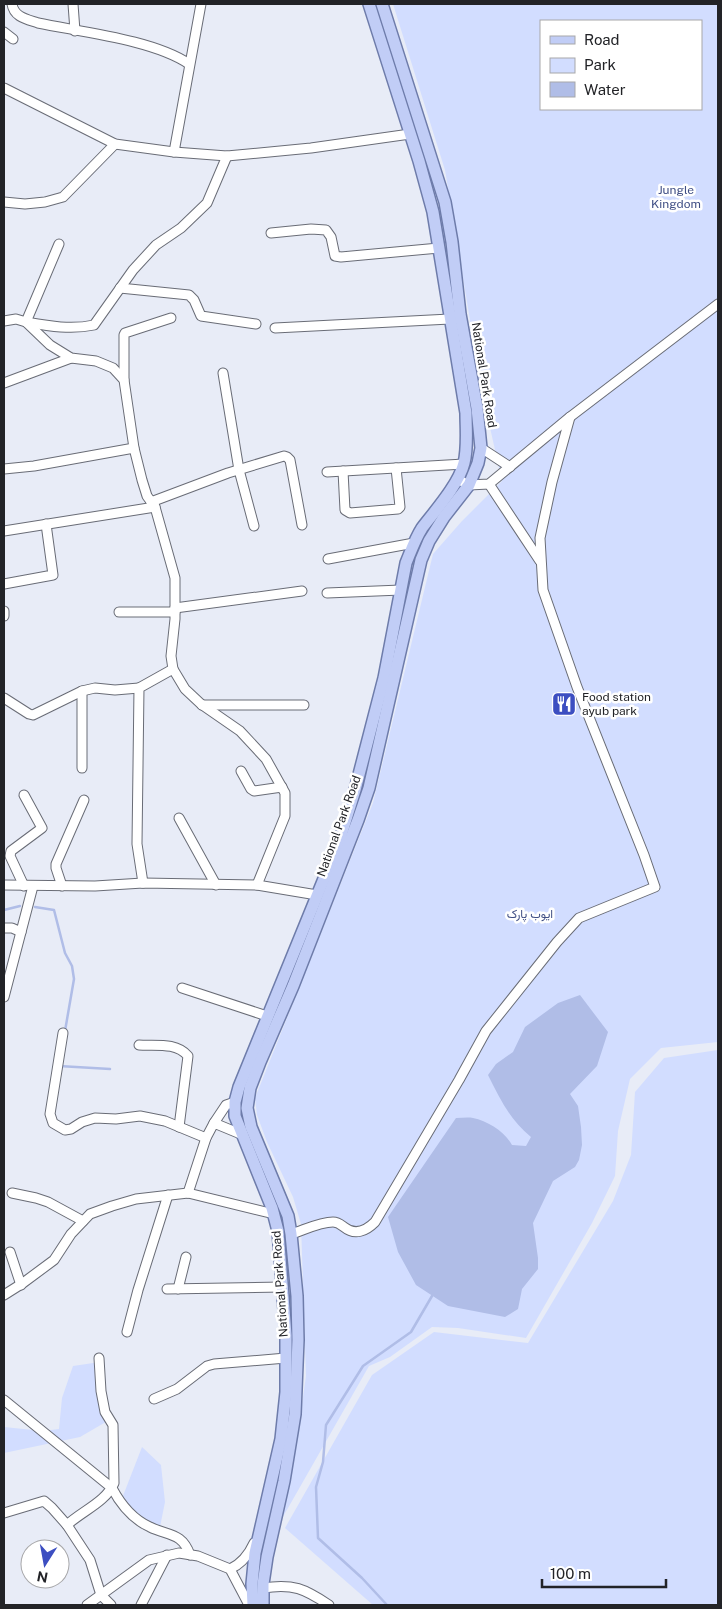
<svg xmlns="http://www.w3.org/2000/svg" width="722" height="1609" viewBox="0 0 722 1609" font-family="'Public Sans',Vazirmatn,sans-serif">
  <rect width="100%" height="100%" fill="#e8ecf7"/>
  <g fill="#d2ddff" fill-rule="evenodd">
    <path d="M393,4H718V1042L661,1048L630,1079L618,1131L615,1176L592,1223L526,1338L458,1328L432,1327L390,1357L369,1366L280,1522L295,1452L306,1376L301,1224L293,1197L267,1142L257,1115L255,1098L373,803L433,554L462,521L502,481L482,392L445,170ZM541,21H701V109H541Z"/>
    <path d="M718,1050V1605H373L285,1528L372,1375L434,1332L528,1343L613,1201L631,1155L635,1092L664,1058Z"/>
    <path d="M100,1362L111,1419L80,1437L4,1453V1427L43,1431L59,1429L62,1398L73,1366Z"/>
    <path d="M142,1447L161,1465L165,1502L159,1532L121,1501Z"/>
  </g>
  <path fill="#b0bde7" d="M580,995L608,1032L597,1066L570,1094L578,1106L581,1127L582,1145L579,1160L575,1167L553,1181L533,1223L538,1258V1269L522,1289L518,1309L505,1317L448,1306L416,1285L398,1252L388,1217L456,1118C462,1118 468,1117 473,1118C488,1121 505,1132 512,1145L526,1146L531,1137C510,1120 500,1099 488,1075L496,1064L513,1052L525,1027L558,1003Z"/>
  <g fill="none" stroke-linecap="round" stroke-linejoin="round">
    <g stroke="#b0bde7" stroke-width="2.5">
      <path d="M35,907L54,910L65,953L72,966L74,979L65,1031"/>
      <path d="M4,910L20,906"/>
      <path d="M59,1066L110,1069"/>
      <path d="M387,1605L362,1578L318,1538L316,1487L323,1462L326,1425L363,1366L411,1332L432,1296"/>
    </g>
    <defs>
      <g id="minor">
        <path d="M12,4C14,17 26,19 38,23C81,32 154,40 189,64"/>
        <path d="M73,4L75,31"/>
        <path d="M4,32L13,39"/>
        <path d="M4,88L115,144L174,152L227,156L311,148L410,134"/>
        <path d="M174,152L201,4"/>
        <path d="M4,202L25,204L45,202L63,197L115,144"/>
        <path d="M271,233L311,229L326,230L331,237L335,256L341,257L439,248"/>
        <path d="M59,244L26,322C49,326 71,330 94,325L133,270L156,245L181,228L207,203L227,156"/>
        <path d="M120,288L189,295L194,300L201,316L256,324"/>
        <path d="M4,321L16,319L26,322L50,345L71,358L96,361L113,368L124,380L134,448L142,480L147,496L155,507L175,578V619L171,656L173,669L185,689L201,704L240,731L266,759L285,793V816L257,885L317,895"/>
        <path d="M275,328L450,319"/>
        <path d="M223,373L239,470L254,526"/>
        <path d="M124,380V335L125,333L171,318"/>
        <path d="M4,383L71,358"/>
        <path d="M481,448L510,467"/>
        <path d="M4,469L34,466L134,448"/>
        <path d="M343,471L345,510L350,513L398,509L400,507L396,468"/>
        <path d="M327,472L464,464"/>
        <path d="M457,479L469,485L489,484L570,417L718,304"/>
        <path d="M489,484L540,561"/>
        <path d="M151,502L228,473L284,456L287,457L290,460L302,525"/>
        <path d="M4,531L155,507"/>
        <path d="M328,559L414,543"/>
        <path d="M4,584L53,575L46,524"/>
        <path d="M327,593L401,590"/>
        <path d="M175,608L302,591"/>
        <path d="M4,611V616"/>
        <path d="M119,612H175"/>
        <path d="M82,691V768"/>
        <path d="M4,698L29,714L33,715L82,691L95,688L115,690L139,688"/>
        <path d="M202,705H304"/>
        <path d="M241,771L251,789L254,791L282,787"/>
        <path d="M24,795L42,828L11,851L10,856L24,886"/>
        <path d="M179,818L216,885"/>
        <path d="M143,883L137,844L139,688L173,669"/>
        <path d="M4,885L95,886L143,883L257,885"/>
        <path d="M62,886L56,868V864L84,800"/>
        <path d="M4,928H12L21,932"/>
        <path d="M182,988L267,1016"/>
        <path d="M4,997L33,886"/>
        <path d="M63,1033L50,1114L53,1123L65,1130L71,1129L82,1122L95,1118L116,1119L140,1116L165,1121L206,1138"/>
        <path d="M139,1045C156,1046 176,1042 188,1056L179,1127"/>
        <path d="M214,1123L226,1105L235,1102"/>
        <path d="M12,1193L36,1198L48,1202L83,1221"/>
        <path d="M188,1193L206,1138L214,1123L243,1135"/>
        <path d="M291,1234C304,1230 320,1222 333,1222C338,1222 340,1224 344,1227C355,1236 366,1231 375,1222L459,1080L486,1031L557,942L579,918L655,887L644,855L577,687L543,590L540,538L552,482L570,417"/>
        <path d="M10,1252L21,1285"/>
        <path d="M167,1289L283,1287"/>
        <path d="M178,1289L186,1257"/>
        <path d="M4,1295L23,1283L54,1260L71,1234L90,1214L112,1206L136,1199L188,1193L274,1214"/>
        <path d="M127,1332L138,1290L168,1195"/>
        <path d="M154,1399L177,1389L207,1366L214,1364L286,1358"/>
        <path d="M4,1400L112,1488C121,1505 132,1519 150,1527C168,1536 182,1532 190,1555"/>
        <path d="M4,1513L44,1501L52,1508L67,1525L90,1560L101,1595L111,1605"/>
        <path d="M67,1525C82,1511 106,1502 114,1483L113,1425L105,1412L101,1391L99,1358"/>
        <path d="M230,1569C241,1564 249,1554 254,1543"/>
        <path d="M263,1588C293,1583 305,1589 329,1605"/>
        <path d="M87,1605L149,1560L179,1553L198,1556L230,1569L249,1605"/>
        <path d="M141,1605L167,1555"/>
      </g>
      <g id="major">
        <path d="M253,1605L252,1584L255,1553L281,1439L286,1392V1335L278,1231L272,1208L235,1116V1102L239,1087L339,842L355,790L384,678L406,563C411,551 415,539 422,528C435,511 459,484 464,463C468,447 466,429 466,413L433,212L419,161L369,4"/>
        <path d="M263,1605V1584L267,1557L284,1481L295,1414L298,1340L297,1296L291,1234L288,1216L251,1127L247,1108L250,1088L260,1062L293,986L358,820L369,788L421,560L429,541L444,517L469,485L478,463L481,448L477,408L460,314L452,242L445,202L382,4"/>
      </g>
    </defs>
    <use href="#minor" stroke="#696c76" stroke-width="11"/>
    <use href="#major" stroke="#6e7caa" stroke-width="14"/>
    <use href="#minor" stroke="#fff" stroke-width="9"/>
    <use href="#major" stroke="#c1cdf6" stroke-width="11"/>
  </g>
  <defs>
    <symbol id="restaurant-square" viewBox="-11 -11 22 22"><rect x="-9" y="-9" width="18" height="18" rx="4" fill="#3c4ec1" stroke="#fff"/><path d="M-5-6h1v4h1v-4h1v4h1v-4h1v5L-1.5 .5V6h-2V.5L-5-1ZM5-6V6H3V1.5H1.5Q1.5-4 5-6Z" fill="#fff"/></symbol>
  </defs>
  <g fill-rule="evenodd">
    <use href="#restaurant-square" x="550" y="690" width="28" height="28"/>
  </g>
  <g text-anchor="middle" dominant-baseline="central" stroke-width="5" stroke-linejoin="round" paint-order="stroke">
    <g font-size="12" fill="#404f85" stroke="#fff">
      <text x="676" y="190">Jungle<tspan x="676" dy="14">Kingdom</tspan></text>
      <text x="530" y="914">ایوب پارک</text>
    </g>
    <g font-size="12" fill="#222327" stroke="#fff">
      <text transform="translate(484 375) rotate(81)">National Park Road</text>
      <text transform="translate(339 826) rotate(-70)">National Park Road</text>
      <text transform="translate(280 1284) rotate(-94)">National Park Road</text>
    </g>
    <g font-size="12" fill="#222327" stroke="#fff" text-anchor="start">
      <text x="582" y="697">Food station<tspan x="582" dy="14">ayub park</tspan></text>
    </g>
  </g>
  <rect width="722" height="1609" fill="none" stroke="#222327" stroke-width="10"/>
  <rect x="540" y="20" width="162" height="90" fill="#ffffff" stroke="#a7a7a9"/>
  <rect x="550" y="36" width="25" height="8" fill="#c1cdf6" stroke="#a7a7a9"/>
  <text x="584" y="45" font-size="15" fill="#222327">Road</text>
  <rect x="550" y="58" width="25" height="15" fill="#d2ddff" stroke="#a7a7a9"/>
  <text x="584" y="70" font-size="15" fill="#222327">Park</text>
  <rect x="550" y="82" width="25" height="15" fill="#b0bde7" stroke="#a7a7a9"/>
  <text x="584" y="95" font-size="15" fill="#222327">Water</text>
  <g transform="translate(45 1564) rotate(191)"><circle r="24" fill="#ffffff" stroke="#a7a7a9"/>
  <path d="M0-4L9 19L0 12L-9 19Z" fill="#3c4ec1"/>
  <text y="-8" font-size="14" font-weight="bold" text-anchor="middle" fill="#222327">N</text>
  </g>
  <path d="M542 1579v8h124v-8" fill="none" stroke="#222327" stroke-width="2.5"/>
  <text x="550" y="1579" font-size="15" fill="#222327" stroke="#ffffff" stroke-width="4" paint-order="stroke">100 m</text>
</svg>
